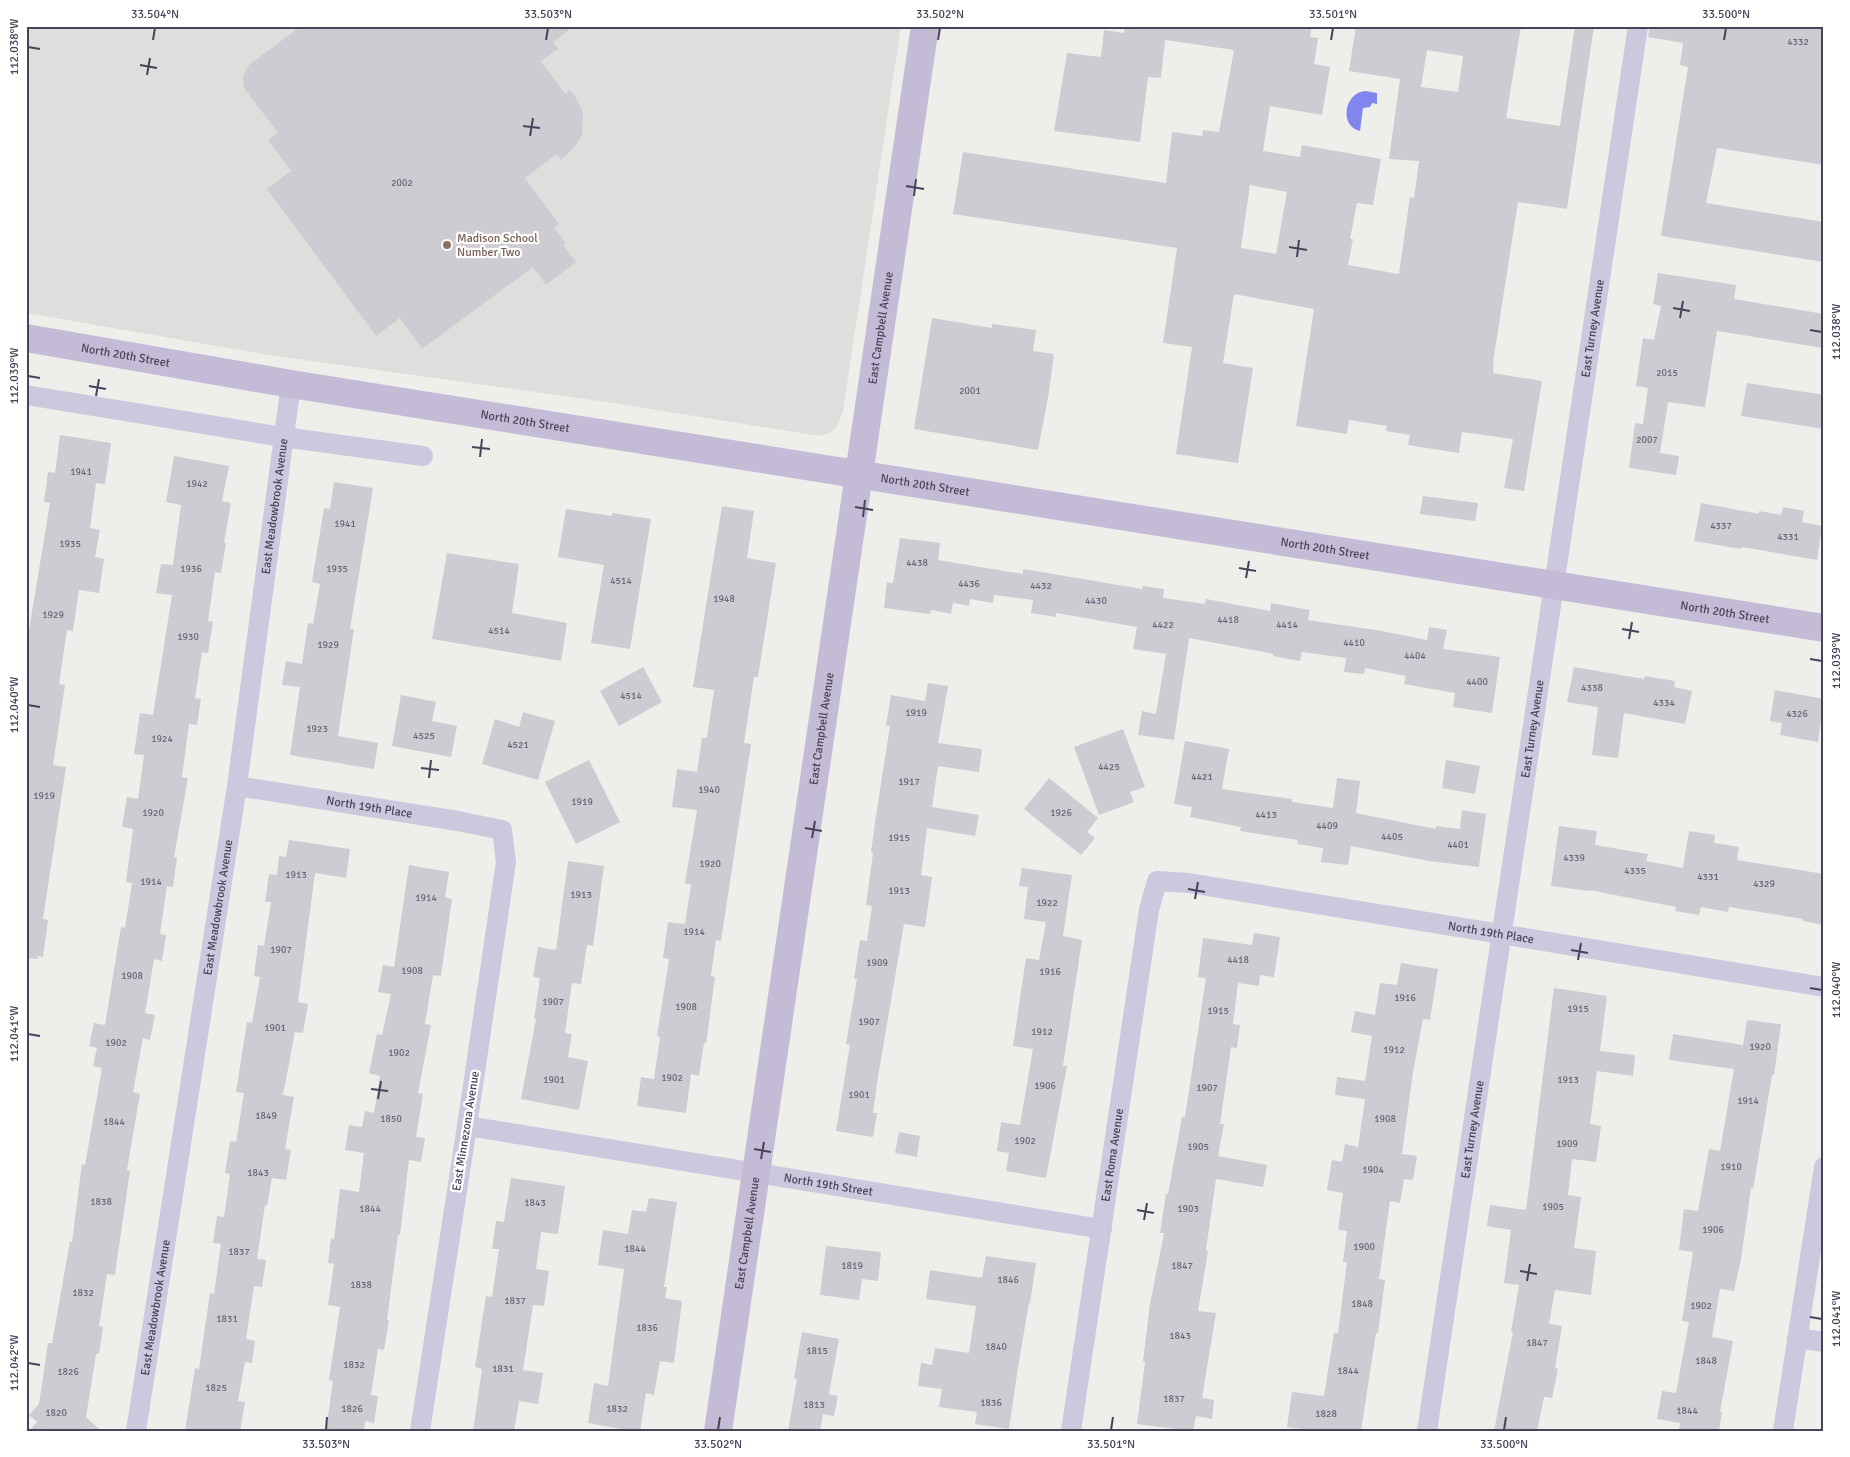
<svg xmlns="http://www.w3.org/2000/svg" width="1850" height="1457" viewBox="0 0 1850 1457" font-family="Signika,sans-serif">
  <rect width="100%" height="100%" fill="#eeeeeb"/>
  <path fill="#dfdedd" d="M26,26H901L843,411L837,427L829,433L819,436L607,402L269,355L26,313Z"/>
  <path fill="#8185ee" d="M1365,91L1377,93V104L1372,103L1370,107L1363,108L1360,131C1339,126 1344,93 1365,91Z"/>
  <g fill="#cfcbd3" fill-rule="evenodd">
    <path d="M301,26H574L553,42L558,49L541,61L565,94L570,90L576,98L583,113L582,135L574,148L561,160L557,154L525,178L559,224L554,228L566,243L563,245L576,262L546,285L533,267L422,349L400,318L376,336L267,189L291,171L268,140L278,133L244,88L243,76L249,65Z"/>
    <path d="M1125,26L1149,28V26H1312L1310,37L1318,38L1314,64L1330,67L1322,115L1270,106L1263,151L1300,157L1302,145L1381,159L1373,205L1357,203L1350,239H1353L1348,265L1399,274L1410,197L1414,198L1419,161L1389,159L1400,79L1349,71L1356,26H1521L1506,118L1560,126L1575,26H1594L1567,209L1518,202L1493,362L1494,363L1493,373L1542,381L1524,491L1504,488L1513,439L1462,432L1459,453L1408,445L1410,435L1386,431L1387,426L1349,420L1347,434L1296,426L1314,309L1234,294L1223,363L1253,368L1238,463L1176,454L1192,347L1163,343L1177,248L953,214L963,152L1166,183L1172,132L1202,136L1203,130L1219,132L1234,50L1165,40L1161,78L1148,77L1140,142L1054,131L1067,53L1101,57L1104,30L1124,33ZM1427,50L1463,56L1458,92L1421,87ZM1250,185L1287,192L1276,254L1241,248Z"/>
    <path d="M1650,26H1824V165L1717,148L1706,203L1824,222V262L1661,236L1688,67L1680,65L1683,43L1648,37Z"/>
    <path d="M1658,273L1736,285L1734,299L1824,314V348L1717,331L1705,407L1668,402L1660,453L1679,456L1676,475L1629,468L1635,423L1643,424L1648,388L1636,386L1643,338L1654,340L1661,306L1653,304Z"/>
    <path d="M932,318L992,328V324L1036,330L1033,351L1054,354L1048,398L1038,450L914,429Z"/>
    <path d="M1747,383L1824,395V429L1741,416Z"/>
    <path d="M60,435L111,443L105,484L96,483L90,528L100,530L95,557L104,559L99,593L79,590L73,631L67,630L59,684L65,685L53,765L66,767L43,919L48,920L43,957L38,956L37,959L26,958V671L29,652H26V648L50,503L44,502L48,472L55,473Z"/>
    <path d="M174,456L229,466L222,501L231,503L224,543H226L221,573L215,572L208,621L213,622L208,653L202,652L195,698L201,699L197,725L189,724L182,777L188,778L174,857H177L173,887L167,886L160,934L166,935L162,961L154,959L145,1013L155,1015L150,1040L143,1038L133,1092L140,1094L127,1170L130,1171L118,1253L115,1275L107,1274L99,1326L103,1327L99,1354H96L86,1417L101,1431H29L37,1422L29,1415L39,1404L48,1343H52L70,1241L72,1242L82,1164L85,1165L102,1068L93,1066L97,1048L89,1046L94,1023L105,1025L121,927L125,928L132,883L126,882L133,829L122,827L127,797L138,799L144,755L134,754L140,713L153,715L172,595L156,593L161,564L173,565L181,505L166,502Z"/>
    <path d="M334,482L373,488L350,629H354L338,736L378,743L374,769L290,755L300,687L282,685L286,661L302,664L308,623L313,624L320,584L312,582L324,508L330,509Z"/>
    <path d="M1423,496L1478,503L1475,521L1420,514Z"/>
    <path d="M1701,503L1759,514V511L1781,515L1783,507L1804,511L1802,522L1822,526L1817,560L1742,547L1741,549L1694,541Z"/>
    <path d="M722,506L754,511L747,558L776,563L758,677H754L744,743L751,744L721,941L716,940L711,976L715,977L706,1044L704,1043L699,1076L691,1074L686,1113L637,1106L641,1077L654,1079L660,1037L657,1036L669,959L663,958L668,922L685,924L691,885L685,883L697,810L672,807L677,769L697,772L702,738H707L714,690L693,687Z"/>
    <path d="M566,509L612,516V513L651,519L630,649L591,643L604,565L558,557Z"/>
    <path d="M900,538L940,543L938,560L1023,574V569L1142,589L1143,586L1164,589L1163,598L1205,604L1206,599L1270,611L1271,603L1310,610L1308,620L1382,631L1427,640L1429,627L1447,630L1443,649L1500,657L1492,713L1453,707L1455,693L1404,684L1406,676L1365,668L1364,674L1344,672L1346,658L1302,652L1300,661L1273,656L1274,654L1189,638L1174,740L1138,735L1142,711L1156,714L1166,654L1133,649L1137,627L1056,613V617L1031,613L1033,600L994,595L993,603L970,599L969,606L953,603L951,614L931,610L930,614L884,608L887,582L893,583Z"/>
    <path d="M447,553L519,564L512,613L567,623L561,661L432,639Z"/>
    <path d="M643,667L662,702L619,726L600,691Z"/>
    <path d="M1574,667L1644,679L1645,676L1675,681L1674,687L1692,691L1685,724L1624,713L1618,758L1592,755L1598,707L1567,702Z"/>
    <path d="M928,683L948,686L938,743L982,749L979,772L938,766L932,807L979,815L975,836L927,828L921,875L932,877L925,927L904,924L878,1077L873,1113H877L873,1137L836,1131L850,1045L846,1044L857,979H854L860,940L867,941L872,906L866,905L873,853L871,852L876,816L890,726H886L891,695L925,701Z"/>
    <path d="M1775,690L1824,699L1818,742L1780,735L1782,723L1770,721Z"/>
    <path d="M401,695L436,702L432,721L457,726L451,757L392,746Z"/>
    <path d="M523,712L555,721L538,780L482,764L495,719L519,727Z"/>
    <path d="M1123,729L1145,787L1130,792L1134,802L1099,815L1074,747Z"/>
    <path d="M1185,741L1229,749L1222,789L1292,799V802L1333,808L1337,778L1360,781L1356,813L1436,829V826L1460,829L1462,810L1486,814L1479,867L1429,861L1351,846L1348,865L1321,862L1323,848L1297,844L1298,840L1240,831L1241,827L1190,817L1192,807L1174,804Z"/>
    <path d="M589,760L620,822L576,844L545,782Z"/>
    <path d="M1446,760L1480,766L1475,794L1442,788Z"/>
    <path d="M1049,778L1098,818L1087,832L1095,838L1081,855L1024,809Z"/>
    <path d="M1559,826L1597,831L1595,845L1648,854L1646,861L1683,868L1689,831L1715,835L1714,843L1739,847L1737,860L1824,874V925L1803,921V919L1729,907L1728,912L1701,907L1699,915L1675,911L1676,907L1589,890V891L1551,886Z"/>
    <path d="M289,840L350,849L346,878L315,873L298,1002L308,1004L303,1033L295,1032L283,1095L294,1097L285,1149L291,1150L286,1180L272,1178L267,1206L265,1205L257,1259L266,1260L262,1287L254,1286L246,1339L255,1341L252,1363L245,1362L238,1401L245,1402L240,1431H185L195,1368L199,1369L210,1293L214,1294L221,1244L213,1243L217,1216L224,1217L230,1174L225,1173L230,1141L236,1142L244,1093L236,1092L247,1022L252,1023L260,977L254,976L258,945L264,946L271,902H265L269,874L277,875L279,856L286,857Z"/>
    <path d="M568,861L604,866L593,946L587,945L581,984L572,983L565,1033L572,1034L568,1057L588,1061L579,1110L521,1099L536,1019H534L540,978L533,977L538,947L556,950Z"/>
    <path d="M409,865L449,872L445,897L452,899L441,976L433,975L425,1024L431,1025L418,1093L423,1094L416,1137L425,1138L421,1162L409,1160L400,1235H398L387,1320H389L384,1350L378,1349L371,1395L378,1396L374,1423L365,1421L364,1431H326L333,1381L329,1380L340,1307L328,1305L334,1264L328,1263L331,1238L334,1239L340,1189L359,1192L364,1153L345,1150L349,1125L362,1127L365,1111L374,1113L380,1076L369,1073L377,1034L382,1035L391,994L378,992L383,965L394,967Z"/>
    <path d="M1022,868L1072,875L1063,936L1082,940L1063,1066H1067L1046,1178L1006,1171L1009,1153L997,1151L1001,1122L1020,1125L1033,1049L1013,1046L1026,958L1039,960L1046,922L1024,919L1028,887L1019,886Z"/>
    <path d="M1254,933L1280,937L1274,977L1260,975L1259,986L1238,983L1233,1024L1240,1025L1237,1048L1231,1047L1220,1124H1224L1218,1156L1267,1165L1263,1187L1216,1179L1206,1250L1208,1251L1198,1311L1216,1313L1202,1398L1214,1400L1212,1419L1196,1416L1193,1431L1137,1424L1145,1362L1143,1361L1150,1304L1164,1233H1160L1166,1194H1168L1182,1117H1185L1206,978L1198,977L1203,938L1252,945Z"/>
    <path d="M1401,963L1438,969L1430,1020L1423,1019L1413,1072L1402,1154L1417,1156L1413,1180L1404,1179L1400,1203L1390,1201L1379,1279L1385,1280L1378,1333H1376L1361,1431H1317L1287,1427L1292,1392L1324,1396L1334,1333H1338L1347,1262H1343L1347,1231L1338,1230L1343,1193L1327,1190L1332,1160L1342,1162L1345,1144L1358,1147L1365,1099L1335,1095L1337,1077L1365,1081L1372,1036L1351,1032L1355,1011L1375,1015L1380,983L1397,985Z"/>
    <path d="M1554,988L1607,996L1600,1051L1635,1055L1633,1076L1597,1071L1590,1124L1601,1126L1596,1162L1572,1159L1568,1195L1581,1197L1574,1248L1596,1251L1591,1295L1555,1290L1549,1324L1562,1326L1555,1368L1558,1369L1552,1398L1544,1397L1537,1431H1494L1513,1332H1511L1519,1285L1504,1283L1511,1230L1487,1226L1490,1205L1526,1210Z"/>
    <path d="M1747,1020L1781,1024L1774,1075H1772L1753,1189L1751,1188L1741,1259L1734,1291L1720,1289L1712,1337L1733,1341L1720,1412H1722L1719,1431H1679L1680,1423L1657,1419L1662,1391L1676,1393L1689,1322L1682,1321L1693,1252L1679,1250L1684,1209L1698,1211L1709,1149L1720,1151L1734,1069L1669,1060L1673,1034L1743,1045Z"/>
    <path d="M899,1132L920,1136L917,1157L895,1153Z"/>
    <path d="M511,1178L565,1186L558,1234L541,1232L536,1269L549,1271L544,1306L533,1305L523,1370L543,1373L538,1404L519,1401L514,1431H473L482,1369L475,1367L486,1296L492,1297L499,1249H492L496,1221L504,1222Z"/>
    <path d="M649,1198L677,1202L664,1287H667L665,1298L682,1301L674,1363L660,1361L654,1395L646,1393L640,1431H632L588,1423L594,1383L608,1386L624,1269L598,1265L603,1230L628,1234L632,1210L646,1212Z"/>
    <path d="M826,1246L881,1252L878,1281L862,1279L859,1300L820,1295Z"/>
    <path d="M986,1256L1036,1263L1030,1303H1029L1018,1367L1009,1429L975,1424L977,1412L939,1407L942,1389L918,1386L921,1363L932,1365L935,1348L969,1353L976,1306L926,1299L930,1270L982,1278Z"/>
    <path d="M802,1332L839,1339L829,1394L838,1396L834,1416L823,1414L820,1431H788L797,1379L794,1378Z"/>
  </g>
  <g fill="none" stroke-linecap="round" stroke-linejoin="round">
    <g stroke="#cdc8dd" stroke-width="20">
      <path d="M26,395L283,437L423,456"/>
      <path id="s1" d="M237,786L458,821L502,830L506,862L467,1126L420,1431"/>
      <path id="s2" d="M467,1126L1102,1229"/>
      <path d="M1797,1338L1824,1342"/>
      <path id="s3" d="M136,1431L237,786L291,384"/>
      <path id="s4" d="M1071,1431L1149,910L1157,881L1189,883L1824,987"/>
      <path id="s5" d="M1427,1431L1638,26"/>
      <path d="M1783,1431L1824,1167"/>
    </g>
    <g stroke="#c4bcd6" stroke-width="28">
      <path id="s6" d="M26,338L291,384L1824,628"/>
      <path id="s7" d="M718,1431L925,26"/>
    </g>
  </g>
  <path fill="none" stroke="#484359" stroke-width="2" d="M153,40L155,28M546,40L548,28M938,40L940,28M1331,40L1333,28M1724,40L1726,28M28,47L40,49M140,65L157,68M147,75L150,58M523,126L540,128M530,136L533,118M906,186L924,189M914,196L916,179M1289,247L1307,250M1297,257L1299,240M1673,308L1690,311M1680,318L1683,301M1810,330L1822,332M28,376L40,378M89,386L106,389M96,396L99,379M472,447L490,449M480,457L482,439M855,507L873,510M863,517L865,500M1239,568L1256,571M1246,578L1249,561M1622,629L1639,632M1629,639L1632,622M1810,659L1822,661M28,705L40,707M421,768L439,770M429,778L431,760M805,828L822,831M812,838L815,821M1188,889L1205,892M1195,899L1198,882M1571,950L1588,953M1578,960L1581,943M1810,988L1822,990M28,1034L40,1036M371,1089L388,1091M378,1099L381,1081M754,1149L771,1152M761,1159L764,1142M1137,1210L1154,1213M1144,1220L1147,1203M1520,1271L1537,1274M1527,1281L1530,1264M1810,1317L1822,1319M28,1363L40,1365M326,1430L327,1417M718,1430L720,1417M1111,1430L1113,1417M1504,1430L1506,1417"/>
  <circle fill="#8d6e63" stroke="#fff" stroke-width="2" cx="447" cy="245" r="5"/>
  <g text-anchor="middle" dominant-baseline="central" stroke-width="4.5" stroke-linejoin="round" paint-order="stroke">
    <g font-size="10" fill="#6a6578">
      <text x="1798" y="42">4332</text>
      <text x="402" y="183">2002</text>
      <text x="1667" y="373">2015</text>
      <text x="970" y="391">2001</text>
      <text x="1647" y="440">2007</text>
      <text x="81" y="472">1941</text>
      <text x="197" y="484">1942</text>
      <text x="345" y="524">1941</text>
      <text x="1721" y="526">4337</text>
      <text x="1788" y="537">4331</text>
      <text x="70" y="544">1935</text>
      <text x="917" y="563">4438</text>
      <text x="191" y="569">1936</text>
      <text x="337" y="569">1935</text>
      <text x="621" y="581">4514</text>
      <text x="969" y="584">4436</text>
      <text x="1041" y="586">4432</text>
      <text x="724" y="599">1948</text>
      <text x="1096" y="601">4430</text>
      <text x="53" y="615">1929</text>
      <text x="1228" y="620">4418</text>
      <text x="1163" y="625">4422</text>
      <text x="1287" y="625">4414</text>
      <text x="499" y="631">4514</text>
      <text x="188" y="637">1930</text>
      <text x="1354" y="643">4410</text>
      <text x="328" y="645">1929</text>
      <text x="1415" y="656">4404</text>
      <text x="1477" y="682">4400</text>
      <text x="1592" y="688">4338</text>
      <text x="631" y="696">4514</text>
      <text x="1664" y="703">4334</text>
      <text x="916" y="713">1919</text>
      <text x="1797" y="714">4326</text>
      <text x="317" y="729">1923</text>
      <text x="424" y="736">4525</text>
      <text x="162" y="739">1924</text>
      <text x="518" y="745">4521</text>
      <text x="1109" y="767">4425</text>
      <text x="1202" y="777">4421</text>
      <text x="909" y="782">1917</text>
      <text x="709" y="790">1940</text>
      <text x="44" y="796">1919</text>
      <text x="582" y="802">1919</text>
      <text x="153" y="813">1920</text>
      <text x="1061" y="813">1926</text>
      <text x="1266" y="815">4413</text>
      <text x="1327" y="826">4409</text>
      <text x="1392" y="837">4405</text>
      <text x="899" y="838">1915</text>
      <text x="1458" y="845">4401</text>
      <text x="1574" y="858">4339</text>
      <text x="710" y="864">1920</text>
      <text x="1635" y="871">4335</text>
      <text x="296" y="875">1913</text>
      <text x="1708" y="877">4331</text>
      <text x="151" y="882">1914</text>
      <text x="1764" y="884">4329</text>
      <text x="899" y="891">1913</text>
      <text x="581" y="895">1913</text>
      <text x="426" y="898">1914</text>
      <text x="1047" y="903">1922</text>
      <text x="694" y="932">1914</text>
      <text x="281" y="950">1907</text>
      <text x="1238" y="960">4418</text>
      <text x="877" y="963">1909</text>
      <text x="412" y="971">1908</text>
      <text x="1050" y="972">1916</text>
      <text x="132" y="976">1908</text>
      <text x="1405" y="998">1916</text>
      <text x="553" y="1002">1907</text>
      <text x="686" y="1007">1908</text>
      <text x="1578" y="1009">1915</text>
      <text x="1218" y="1011">1915</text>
      <text x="869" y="1022">1907</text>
      <text x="275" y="1028">1901</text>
      <text x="1042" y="1032">1912</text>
      <text x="116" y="1043">1902</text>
      <text x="1760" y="1047">1920</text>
      <text x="1394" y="1050">1912</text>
      <text x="399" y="1053">1902</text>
      <text x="672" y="1078">1902</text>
      <text x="554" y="1080">1901</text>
      <text x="1568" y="1080">1913</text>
      <text x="1045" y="1086">1906</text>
      <text x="1207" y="1088">1907</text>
      <text x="859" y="1095">1901</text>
      <text x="1748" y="1101">1914</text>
      <text x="266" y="1116">1849</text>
      <text x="391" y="1119">1850</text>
      <text x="1385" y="1119">1908</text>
      <text x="114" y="1122">1844</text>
      <text x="1025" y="1141">1902</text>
      <text x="1567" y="1144">1909</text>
      <text x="1198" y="1147">1905</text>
      <text x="1731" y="1167">1910</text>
      <text x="1373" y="1170">1904</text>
      <text x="258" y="1173">1843</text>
      <text x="101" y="1202">1838</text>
      <text x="535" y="1203">1843</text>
      <text x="1553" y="1207">1905</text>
      <text x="370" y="1209">1844</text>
      <text x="1188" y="1209">1903</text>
      <text x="1713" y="1230">1906</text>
      <text x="1364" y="1247">1900</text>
      <text x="635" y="1249">1844</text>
      <text x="239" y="1252">1837</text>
      <text x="852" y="1266">1819</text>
      <text x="1182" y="1266">1847</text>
      <text x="1008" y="1280">1846</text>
      <text x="361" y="1285">1838</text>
      <text x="83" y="1293">1832</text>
      <text x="515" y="1301">1837</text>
      <text x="1362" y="1304">1848</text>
      <text x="1701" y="1306">1902</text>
      <text x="227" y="1319">1831</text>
      <text x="647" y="1328">1836</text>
      <text x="1180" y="1336">1843</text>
      <text x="1537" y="1343">1847</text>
      <text x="996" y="1347">1840</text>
      <text x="817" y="1351">1815</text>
      <text x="1706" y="1361">1848</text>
      <text x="354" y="1365">1832</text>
      <text x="503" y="1369">1831</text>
      <text x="1348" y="1371">1844</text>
      <text x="68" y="1372">1826</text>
      <text x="216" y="1388">1825</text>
      <text x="1174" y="1399">1837</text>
      <text x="991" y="1403">1836</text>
      <text x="814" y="1405">1813</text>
      <text x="352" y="1409">1826</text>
      <text x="617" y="1409">1832</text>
      <text x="1687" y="1411">1844</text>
      <text x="56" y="1413">1820</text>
      <text x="1326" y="1414">1828</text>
    </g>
    <g font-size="12" fill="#785e54" stroke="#fff" text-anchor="start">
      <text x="457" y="238">Madison School<tspan x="457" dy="14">Number Two</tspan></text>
    </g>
    <g font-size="12" fill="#484359" stroke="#fff">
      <text stroke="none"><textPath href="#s7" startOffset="1115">East Campbell Avenue</textPath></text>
      <text stroke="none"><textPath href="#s5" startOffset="1115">East Turney Avenue</textPath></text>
      <text stroke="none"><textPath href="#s6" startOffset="101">North 20th Street</textPath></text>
      <text stroke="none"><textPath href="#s6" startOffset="506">North 20th Street</textPath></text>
      <text stroke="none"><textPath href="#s6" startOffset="911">North 20th Street</textPath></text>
      <text stroke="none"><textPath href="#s3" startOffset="935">East Meadowbrook Avenue</textPath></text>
      <text stroke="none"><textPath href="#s6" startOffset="1316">North 20th Street</textPath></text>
      <text stroke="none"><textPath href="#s6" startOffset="1721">North 20th Street</textPath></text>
      <text stroke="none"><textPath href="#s5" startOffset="710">East Turney Avenue</textPath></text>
      <text stroke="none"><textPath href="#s7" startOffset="710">East Campbell Avenue</textPath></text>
      <text stroke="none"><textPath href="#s1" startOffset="134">North 19th Place</textPath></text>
      <text stroke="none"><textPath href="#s3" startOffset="530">East Meadowbrook Avenue</textPath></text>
      <text stroke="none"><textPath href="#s4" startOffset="895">North 19th Place</textPath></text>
      <text stroke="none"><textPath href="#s5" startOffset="305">East Turney Avenue</textPath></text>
      <text transform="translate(466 1131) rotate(-81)">East Minnezona Avenue</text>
      <text stroke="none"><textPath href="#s4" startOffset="279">East Roma Avenue</textPath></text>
      <text stroke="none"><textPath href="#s2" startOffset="366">North 19th Street</textPath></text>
      <text stroke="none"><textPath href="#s7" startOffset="200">East Campbell Avenue</textPath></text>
      <text stroke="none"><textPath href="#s3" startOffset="125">East Meadowbrook Avenue</textPath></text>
    </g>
  </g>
  <rect width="1850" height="1457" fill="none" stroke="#ffffff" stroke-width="55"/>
  <rect x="28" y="28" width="1794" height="1402" fill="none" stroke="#484359" stroke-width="2"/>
  <g font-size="12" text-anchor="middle" fill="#484359">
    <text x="155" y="18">33.504°N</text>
    <text x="548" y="18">33.503°N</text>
    <text x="940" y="18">33.502°N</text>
    <text x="1333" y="18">33.501°N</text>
    <text x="1726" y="18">33.500°N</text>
    <text transform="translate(14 47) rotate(-90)" y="4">112.038°W</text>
    <text transform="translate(1836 332) rotate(-90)" y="4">112.038°W</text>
    <text transform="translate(14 376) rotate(-90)" y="4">112.039°W</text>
    <text transform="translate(1836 661) rotate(-90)" y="4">112.039°W</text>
    <text transform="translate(14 705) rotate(-90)" y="4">112.040°W</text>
    <text transform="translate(1836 990) rotate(-90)" y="4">112.040°W</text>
    <text transform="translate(14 1034) rotate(-90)" y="4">112.041°W</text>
    <text transform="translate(1836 1319) rotate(-90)" y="4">112.041°W</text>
    <text transform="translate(14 1363) rotate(-90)" y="4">112.042°W</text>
    <text x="326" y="1448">33.503°N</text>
    <text x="718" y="1448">33.502°N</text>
    <text x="1111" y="1448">33.501°N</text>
    <text x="1504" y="1448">33.500°N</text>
  </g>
</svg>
